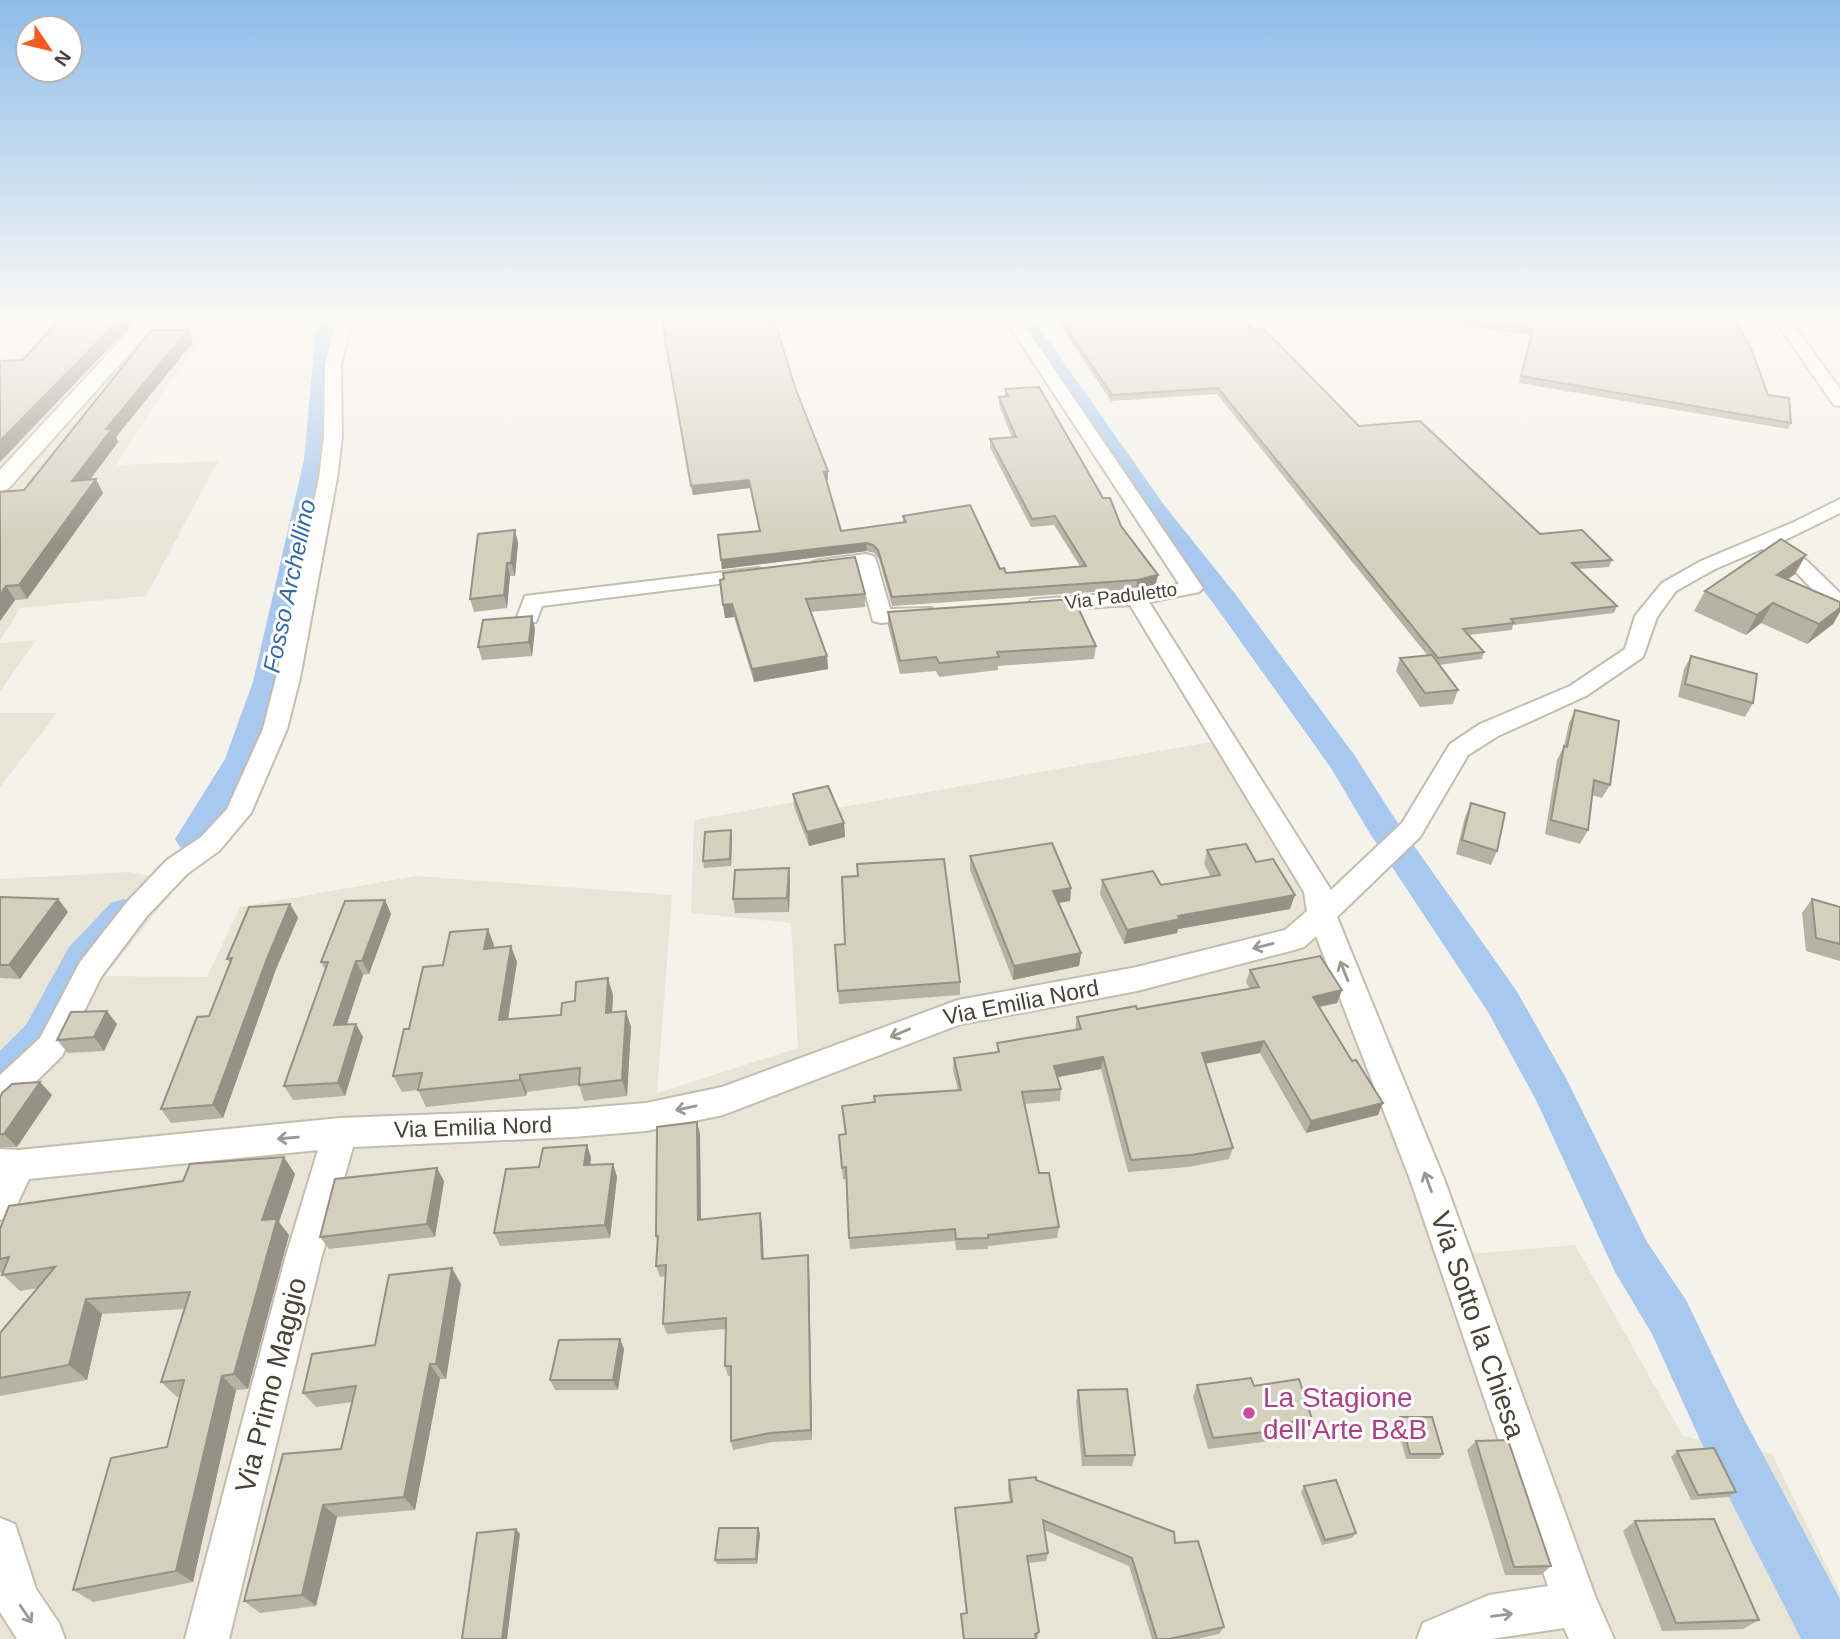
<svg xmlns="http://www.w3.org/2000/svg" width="1840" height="1639" viewBox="0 0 1840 1639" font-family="Arial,sans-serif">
  <rect width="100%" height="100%" fill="#f4f2e9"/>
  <g fill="#e8e5d7">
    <path d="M56,316H221L172,378L116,465L218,461L146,596L20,608L0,641V377L40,339L35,327L58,320Z"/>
    <path d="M36,640L0,691V643Z"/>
    <path d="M0,713H57L0,787Z"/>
    <path d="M1233,738L1322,872L1470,1254L1575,1245L1683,1436L1772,1454L1840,1593V1639H0V879L129,872L181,881L105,976L207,977L240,907L416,876L672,895L657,1093L798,1048L791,923L691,913L694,820L833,795L837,808Z"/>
  </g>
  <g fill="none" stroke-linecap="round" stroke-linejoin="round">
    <g fill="#a7c8ef" fill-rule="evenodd">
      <path d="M321,316H340L335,338L328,460L283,682L257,759L204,847L192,851L180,847L175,839L225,759L253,682L304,460L315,338Z"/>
      <path d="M1012,316H1031L1164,505L1236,595L1355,756L1393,816L1516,990L1567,1080L1647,1242L1686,1300L1737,1406L1840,1599V1639H1801L1701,1442L1652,1334L1615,1272L1536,1100L1488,1012L1369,832L1331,768L1216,607L1146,515Z"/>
      <path d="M124,899L137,903L142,912L137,921L96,967L54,1047L14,1089L0,1094V1051L26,1025L69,947L111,903Z"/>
    </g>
    <defs>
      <g id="minor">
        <path d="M338,316H353L341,364L342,437L337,478L300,678L287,729L251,813L219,851L187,874L147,916L101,977L62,1056L11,1106L0,1110V1075L40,1038L80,962L127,902L167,860L201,837L227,809L263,729L276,678L319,478L324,437L325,364Z"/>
        <path d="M1003,316H1018L1203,588L1199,592L1149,602L1331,890L1402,823L1450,744L1480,724L1570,686L1625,649L1635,616L1662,583L1701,561L1794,522L1840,499V513L1779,543L1807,561L1840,593V611L1832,610L1793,569L1762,549L1715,569L1676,591L1657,617L1643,657L1586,696L1498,736L1468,755L1420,837L1337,917L1444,1179L1595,1596L1614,1639H1569L1564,1628L1490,1639H1417L1423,1623L1489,1595L1548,1586L1410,1179L1316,936L1304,947L1294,950L1137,991L961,1024L723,1115L646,1131L573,1137L353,1147L321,1259L229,1639H185L285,1259L318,1150L29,1179L12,1215L0,1220V1149L19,1150L340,1118L573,1109L646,1103L722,1087L958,1000L1137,967L1285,930L1307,911L1304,892L1130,605L1039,611L1031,610L1028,605L1031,600L1039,599L1136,592L1179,584Z"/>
        <path d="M1772,316H1787L1840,389V406L1834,405Z"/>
        <path d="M866,554L873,556L876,560L890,609L932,608L935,613L932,618L881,623L873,621L858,567L820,572L813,570L810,566L813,562L820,560Z"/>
        <path d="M758,568L765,570L768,574L765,578L542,606L536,622H520L517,617L525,596L533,595Z"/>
        <path d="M0,1518L15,1524L36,1589L59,1623L65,1639H17L0,1612Z"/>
      </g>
      <path id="tertiary" d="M143,316H163L8,489L0,491V470Z"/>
    </defs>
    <use href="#minor" stroke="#c2beae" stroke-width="4"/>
    <use href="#tertiary" stroke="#c2beae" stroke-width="4"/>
    <use href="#minor" fill="#fff" fill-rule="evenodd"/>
    <use href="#tertiary" fill="#fff" fill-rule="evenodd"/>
  </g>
  <g fill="#b7b2a3">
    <path d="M1054,316H1241L1253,330L1359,426L1540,534L1612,560L1609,567L1579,569L1617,606L1614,613L1513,625L1512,630L1469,635L1484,652L1482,659L1439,665L1458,690L1453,704L1420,707L1396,671L1400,658L1428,656L1217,394L1111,401Z"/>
    <path d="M1450,316H1733L1768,395L1791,423L1788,429L1519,383L1531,335L1449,324Z"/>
    <path d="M662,321L796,390L828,471V480H826L841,531L903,522V516L1006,573L1080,566L1054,525L1031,527L990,448V439L1012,438L999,405V397L1005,396V389L1103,498L1156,584L1136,589L892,606L879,559L874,553L867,551L722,569L718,535L759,531L750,488L693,495Z"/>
    <path d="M193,342L116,437L118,442L90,480L103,493L27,599L15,600L0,621V492L24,490Z"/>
    <path d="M518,543L515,576H510L507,608L474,612L470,599Z"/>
    <path d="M1795,574L1787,580L1840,602V612L1833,624L1807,644L1761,623L1746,635L1694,611L1705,591Z"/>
    <path d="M720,580L865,594V607L810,612L827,656L828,669L754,682L734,617L725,618Z"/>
    <path d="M888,612L1096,646L1094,659L998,666V670L939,677L936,671L900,674L888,625Z"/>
    <path d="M535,629L532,656L482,660L478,647Z"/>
    <path d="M1691,656L1753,703L1745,717L1678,697L1684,669Z"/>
    <path d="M1575,710L1610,785L1602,798L1592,795L1588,830L1580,844L1545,834L1557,760L1564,746L1569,723Z"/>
    <path d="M793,794L844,823L845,837L809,846L794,807Z"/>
    <path d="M1471,803L1497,851L1491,865L1456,854L1465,817Z"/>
    <path d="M732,837L731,866L704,868L703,861Z"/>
    <path d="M1207,850L1256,862L1290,909L1178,929L1177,933L1124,944L1100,894L1102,880L1161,885L1211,877L1204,864Z"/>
    <path d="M970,856L1071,888L1070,901L1058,903L1081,953L1079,966L1013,980L970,870Z"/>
    <path d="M790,882L789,912L735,913L733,899Z"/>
    <path d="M0,897L58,899L68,912L20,979L0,978Z"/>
    <path d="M1812,899L1840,907V961L1806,951L1802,913Z"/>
    <path d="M385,900L391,914L369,974L363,975L346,1025L356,1024L363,1037L345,1096L293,1100L284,1086L325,970L321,962Z"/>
    <path d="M290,904L298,918L276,969L223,1118L171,1123L161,1109L209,1016L230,963L227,959Z"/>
    <path d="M845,944L960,982V995L839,1004L835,945Z"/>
    <path d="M494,945V948L517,962L508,1020L561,1015L575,1001L613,995L612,1013L631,1027L627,1096L584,1101L579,1085L527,1092L526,1096L426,1107L418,1090L402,1092L393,1076L409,1029L443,965Z"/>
    <path d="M1250,970L1342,990L1337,1003L1319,1007L1378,1115L1306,1133L1260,1053L1205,1064L1233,1148L1229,1159L1188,1167L1128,1172L1101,1069L1058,1077L1061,1089L1060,1101L1024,1104L1039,1173L1059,1227L1057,1238L988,1246V1249L956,1250L955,1241L850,1249L846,1179H843L839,1135H845L842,1106L874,1102V1096L958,1090L953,1070L954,1058L997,1053V1043L1075,1030L1077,1017L1137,1009L1250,989L1246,982Z"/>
    <path d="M117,1024L104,1051L68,1053L57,1040Z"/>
    <path d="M52,1095L17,1147H0V1098Z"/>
    <path d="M700,1134L701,1220L760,1213L762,1224L764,1259L809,1266L812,1440L772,1442L733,1450L731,1441V1376H728L725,1366L726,1329L667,1334L663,1324L665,1276L660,1277L656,1266L658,1244L656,1236Z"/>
    <path d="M587,1145L591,1158L590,1165L613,1164L617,1177L610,1238L500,1246L494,1233L539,1167Z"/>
    <path d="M295,1174L279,1222L289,1235L248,1389L236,1390L193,1582L93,1602L73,1590L167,1447L180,1396L177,1397L161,1382L185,1309L102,1314L87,1380L0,1396V1333L38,1288L20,1291L0,1272V1229Z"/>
    <path d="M444,1181L435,1237L329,1249L320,1237Z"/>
    <path d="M461,1284L446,1379H440L415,1510L337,1517L316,1606L260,1613L244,1601L341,1449L352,1402L316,1407L303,1393L375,1345Z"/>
    <path d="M620,1339L624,1349L618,1390H555L550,1380Z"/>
    <path d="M1197,1385L1254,1386L1312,1419L1306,1430L1273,1435L1270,1441L1208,1449L1193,1397Z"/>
    <path d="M1078,1390L1135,1455L1132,1466H1082L1076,1401Z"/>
    <path d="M1400,1417L1443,1454L1439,1459H1406L1396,1422Z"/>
    <path d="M1476,1441L1551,1566L1541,1575H1505L1467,1450Z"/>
    <path d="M1677,1451L1736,1492L1729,1497L1691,1500L1671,1457Z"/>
    <path d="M1009,1480H1036L1175,1543L1224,1627L1219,1634L1197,1639H1152L1129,1566L1044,1530L1048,1553L1046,1561L1029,1563L1039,1632L1037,1639H963L961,1621V1614L966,1613L955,1517V1508L1010,1502L1008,1489Z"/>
    <path d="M1304,1486L1356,1533L1352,1538L1322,1545L1301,1492Z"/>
    <path d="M1635,1521L1759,1620L1743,1629L1662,1631L1623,1531Z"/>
    <path d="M760,1533L757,1564H717L715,1560Z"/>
  </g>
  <g fill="#959185">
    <path d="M123,316H128L131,325L0,462V441Z"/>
    <path d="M188,330L193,342L116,437L118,442L79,494L72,481L106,429Z"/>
    <path d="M828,471V480H825L824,472Z"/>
    <path d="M96,479L103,493L27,599L19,585Z"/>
    <path d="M749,480L750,488L693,495L691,486Z"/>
    <path d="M515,530L518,543L515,576L511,563Z"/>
    <path d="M866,543L867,551L722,569L721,560Z"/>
    <path d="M1806,555L1795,574L1766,595L1777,575Z"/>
    <path d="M507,563L510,576L507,608L504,595Z"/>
    <path d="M1158,575L1156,584L1136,589L1137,580Z"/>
    <path d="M6,586L15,600L0,621V595Z"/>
    <path d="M1773,603L1761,623L1746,635L1757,615Z"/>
    <path d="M732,604L734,617L725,618L723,605Z"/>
    <path d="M1840,608V612L1833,624L1807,644L1819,624Z"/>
    <path d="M532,616L535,629L532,656L529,642Z"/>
    <path d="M827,656L828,669L754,682L752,669Z"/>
    <path d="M844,823L845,837L809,846L807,832Z"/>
    <path d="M731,830L732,837L731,866L730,859Z"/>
    <path d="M789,868L790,882L789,912L787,898Z"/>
    <path d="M1071,888L1070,901L1051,904L1053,891Z"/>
    <path d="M1295,895L1290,909L1178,929L1177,933L1124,944L1127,930L1178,916Z"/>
    <path d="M58,899L68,912L20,979L9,965Z"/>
    <path d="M385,900L391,914L369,974L362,961Z"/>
    <path d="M290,904L298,918L276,969L223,1118L213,1105L268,956Z"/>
    <path d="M488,929L494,945L491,965L484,949Z"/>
    <path d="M511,946L517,962L505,1037L499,1020Z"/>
    <path d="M1081,953L1079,966L1013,980L1014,966Z"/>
    <path d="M356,961L363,975L342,1039L334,1025Z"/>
    <path d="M608,978L613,995L611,1030L606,1013Z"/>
    <path d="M1342,990L1337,1003L1308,1009L1313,997Z"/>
    <path d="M107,1011L117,1024L104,1051L94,1037Z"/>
    <path d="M626,1011L631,1027L627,1096L622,1080Z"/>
    <path d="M356,1024L363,1037L345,1096L338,1083Z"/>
    <path d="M1264,1041L1260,1053L1198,1065L1202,1053Z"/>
    <path d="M1103,1057L1101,1069L1053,1078L1054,1066Z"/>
    <path d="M520,1075L527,1092L526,1096L520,1080Z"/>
    <path d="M40,1082L52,1095L17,1147L4,1134Z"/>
    <path d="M1383,1103L1378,1115L1306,1133L1311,1121Z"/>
    <path d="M697,1122L700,1134L701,1231L698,1220Z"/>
    <path d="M587,1145L591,1158L588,1178L584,1165Z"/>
    <path d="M284,1157L295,1174L279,1222L289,1235L248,1389L234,1374L262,1220Z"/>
    <path d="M613,1164L617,1177L610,1238L605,1225Z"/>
    <path d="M437,1168L444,1181L435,1237L427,1224Z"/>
    <path d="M760,1213L762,1224L764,1270L762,1259Z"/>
    <path d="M808,1255L809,1266L812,1440L811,1430Z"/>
    <path d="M452,1268L461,1284L446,1379L436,1364Z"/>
    <path d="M86,1299L102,1314L87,1380L69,1365Z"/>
    <path d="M620,1339L624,1349L618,1390L613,1380Z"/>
    <path d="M430,1364L440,1379L415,1510L404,1497Z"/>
    <path d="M222,1376L236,1390L193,1582L176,1571Z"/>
    <path d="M323,1505L337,1517L316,1606L302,1595Z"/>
    <path d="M758,1528L760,1533L757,1564L756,1559Z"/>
    <path d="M516,1529L520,1534L507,1639H502Z"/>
  </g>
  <g fill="#d5cfbe" stroke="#959185" stroke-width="2">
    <path d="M63,316H123L0,441V361L23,360Z"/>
    <path d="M714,316H773L796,390L828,471L824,472L841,531L906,522L903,516L970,505L1000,569L1004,568L1006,573L1086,566L1055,516L1032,519L990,439L1016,437L999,397L1008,396L1005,389L1039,387L1103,498H1110L1121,526L1158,575L1137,580L892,597L878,550L873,545L866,543L721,560L718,535L760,531L749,480L691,486L662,321Z"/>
    <path d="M1058,316H1241L1253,330L1264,329L1359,426L1420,421L1540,534L1582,530L1612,560L1572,563L1617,606L1511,619L1514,623L1463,629L1484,652L1438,658L1218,388L1112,395Z"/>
    <path d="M1451,316H1733L1752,351L1768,395L1789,398L1791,423L1521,376L1533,329L1450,318Z"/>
    <path d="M152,330H188L106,429H112L72,481L96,479L19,585L6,586L0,595V492L24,490Z"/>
    <path d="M515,530L511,563H507L504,595L470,599L478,534Z"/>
    <path d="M1781,539L1806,555L1777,575L1840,602V608L1819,624L1773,603L1757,615L1705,591Z"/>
    <path d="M855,557L865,594L806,599L827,656L752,669L732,604L723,605L720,580L724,579L723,573Z"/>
    <path d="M1074,599L1096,646L997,652L999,657L939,663L936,657L900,661L888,612Z"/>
    <path d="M532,616L529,642L478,647L483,620Z"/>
    <path d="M1432,655L1458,690L1425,693L1400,658Z"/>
    <path d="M1691,656L1757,674L1753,703L1685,684Z"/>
    <path d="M1575,710L1619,721L1610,785L1594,780L1588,830L1551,820L1564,746L1567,747Z"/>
    <path d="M828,786L844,823L807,832L793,794Z"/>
    <path d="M1471,803L1505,813L1497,851L1462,840Z"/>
    <path d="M731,830L730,859L703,861L705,832Z"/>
    <path d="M1052,843L1071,888L1053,891L1081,953L1014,966L970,856Z"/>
    <path d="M1246,844L1256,862L1273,859L1295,895L1178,916L1180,919L1127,930L1102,880L1153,871L1161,885L1220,875L1207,850Z"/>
    <path d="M944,859L960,982L838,991L835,945L845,944L842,877L858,876L857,864Z"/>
    <path d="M789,868L787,898L733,899L735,870Z"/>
    <path d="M0,897L58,899L9,965H0Z"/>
    <path d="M1812,899L1840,907V944L1816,938Z"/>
    <path d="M385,900L362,961H356L334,1025L356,1024L338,1083L284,1086L328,962H321L345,901Z"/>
    <path d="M290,904L268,956L213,1105L161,1109L197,1017L209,1016L232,958L227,959L249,907Z"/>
    <path d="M488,929L484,949L511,946L499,1020L561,1015L562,1003L575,1001L576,982L608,978L606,1013L626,1011L622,1080L579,1085L580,1068L520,1075V1080L418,1090L422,1073L393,1076L404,1029H409L423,967L443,965L450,932Z"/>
    <path d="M1320,956L1342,990L1313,997L1352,1061L1356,1060L1383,1103L1311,1121L1264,1041L1202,1053L1233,1148L1191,1155L1131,1160L1103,1057L1054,1066L1061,1089L1022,1092L1039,1173H1049L1059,1227L988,1235V1238L956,1239L955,1229L849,1238L846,1167L842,1168L839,1135L846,1134L842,1106L875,1102L874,1096L961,1090L954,1058L999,1052L997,1043L1081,1029L1077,1017L1136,1006L1137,1009L1259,987L1250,970Z"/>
    <path d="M107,1011L94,1037L57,1040L71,1012Z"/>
    <path d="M40,1082L4,1134H0V1098L2,1093L12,1084Z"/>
    <path d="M697,1122L698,1220L760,1213L762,1259L808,1255L811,1430L770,1433L731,1441V1366H725L726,1318L663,1324L666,1265L656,1266L658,1236H656L657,1127Z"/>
    <path d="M587,1145L584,1165L613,1164L605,1225L494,1233L506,1169L539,1167L543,1148Z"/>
    <path d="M284,1157L262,1220L277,1219L234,1374L222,1376L176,1571L73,1590L111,1458L167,1447L184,1380L161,1382L190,1292L86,1299L69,1365L0,1378V1333L55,1267L2,1275L9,1257L0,1259V1229L9,1206L183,1181L190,1164Z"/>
    <path d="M437,1168L427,1224L320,1237L335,1179Z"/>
    <path d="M452,1268L436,1364H430L404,1497L323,1505L302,1595L244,1601L283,1454L341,1449L356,1386L303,1393L312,1354L375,1345L389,1275Z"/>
    <path d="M620,1339L613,1380H550L559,1340Z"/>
    <path d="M1251,1378L1254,1386L1299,1379L1312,1419L1273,1425L1275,1431L1213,1438L1197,1385Z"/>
    <path d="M1127,1389L1135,1455L1085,1456L1078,1390Z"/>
    <path d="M1400,1417H1432L1443,1454H1410Z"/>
    <path d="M1508,1440L1551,1566L1514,1567L1476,1441Z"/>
    <path d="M1714,1448L1736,1492L1698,1495L1677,1451Z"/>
    <path d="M1036,1477V1480L1174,1532L1175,1543L1198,1541L1224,1627L1169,1639H1157L1132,1558L1043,1520L1048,1553L1027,1556L1039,1632L1035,1634L1036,1639H964L961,1614L967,1613L955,1508L1012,1502L1009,1480Z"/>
    <path d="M1336,1480L1356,1533L1325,1540L1304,1486Z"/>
    <path d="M1714,1519L1759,1620L1676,1623L1635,1521Z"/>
    <path d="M719,1528H758L756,1559L715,1560Z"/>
    <path d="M516,1529L502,1639H462L477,1533Z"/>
  </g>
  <defs><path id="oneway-shaft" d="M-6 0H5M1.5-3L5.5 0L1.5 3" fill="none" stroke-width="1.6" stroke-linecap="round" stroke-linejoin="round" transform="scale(1.75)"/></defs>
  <g stroke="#9a9891">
    <use href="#oneway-shaft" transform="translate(1263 946) rotate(166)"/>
    <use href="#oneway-shaft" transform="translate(1344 971) rotate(-112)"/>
    <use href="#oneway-shaft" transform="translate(900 1033) rotate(157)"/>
    <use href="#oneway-shaft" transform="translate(686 1108) rotate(168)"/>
    <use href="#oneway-shaft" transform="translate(288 1138) rotate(175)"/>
    <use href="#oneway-shaft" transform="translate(1428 1182) rotate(-110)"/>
    <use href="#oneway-shaft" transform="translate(26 1614) rotate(56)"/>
    <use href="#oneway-shaft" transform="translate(1502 1615) rotate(-8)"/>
  </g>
  <linearGradient id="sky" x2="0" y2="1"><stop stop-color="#8ebceb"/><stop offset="0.58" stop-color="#faf9f5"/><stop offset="1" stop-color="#faf9f5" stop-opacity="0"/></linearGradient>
  <rect width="1840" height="546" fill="url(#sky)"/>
  <circle fill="#d1479c" stroke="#fff" stroke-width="2.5" cx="1249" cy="1413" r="7"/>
  <g text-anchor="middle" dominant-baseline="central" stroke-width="6" stroke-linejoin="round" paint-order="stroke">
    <g font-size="19" fill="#474337" stroke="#fff">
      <text transform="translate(1121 596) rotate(-7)">Via Paduletto</text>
    </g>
    <g font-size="23" fill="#474337" stroke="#fff">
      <text transform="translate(1021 1002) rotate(-11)">Via Emilia Nord</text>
      <text transform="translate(473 1127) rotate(-2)">Via Emilia Nord</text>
    </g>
    <g font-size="24" font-style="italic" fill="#326bb1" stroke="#fff">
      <text transform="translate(289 586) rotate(-78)">Fosso Archellino</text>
    </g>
    <g font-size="28" fill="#474337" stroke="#fff">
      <text transform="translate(1478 1325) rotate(71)">Via Sotto la Chiesa</text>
      <text transform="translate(271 1385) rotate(-76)">Via Primo Maggio</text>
    </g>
    <g font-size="28" fill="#b23c85" stroke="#fff" text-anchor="start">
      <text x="1263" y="1397">La Stagione<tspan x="1263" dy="32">dell'Arte B&amp;B</tspan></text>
    </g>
  </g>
  <g transform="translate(49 49) rotate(125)"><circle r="33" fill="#ffffff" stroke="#b5b4af" stroke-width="2"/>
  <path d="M0-5L12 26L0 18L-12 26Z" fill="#f55b1f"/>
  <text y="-10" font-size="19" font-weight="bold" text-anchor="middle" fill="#474337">N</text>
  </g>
</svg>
